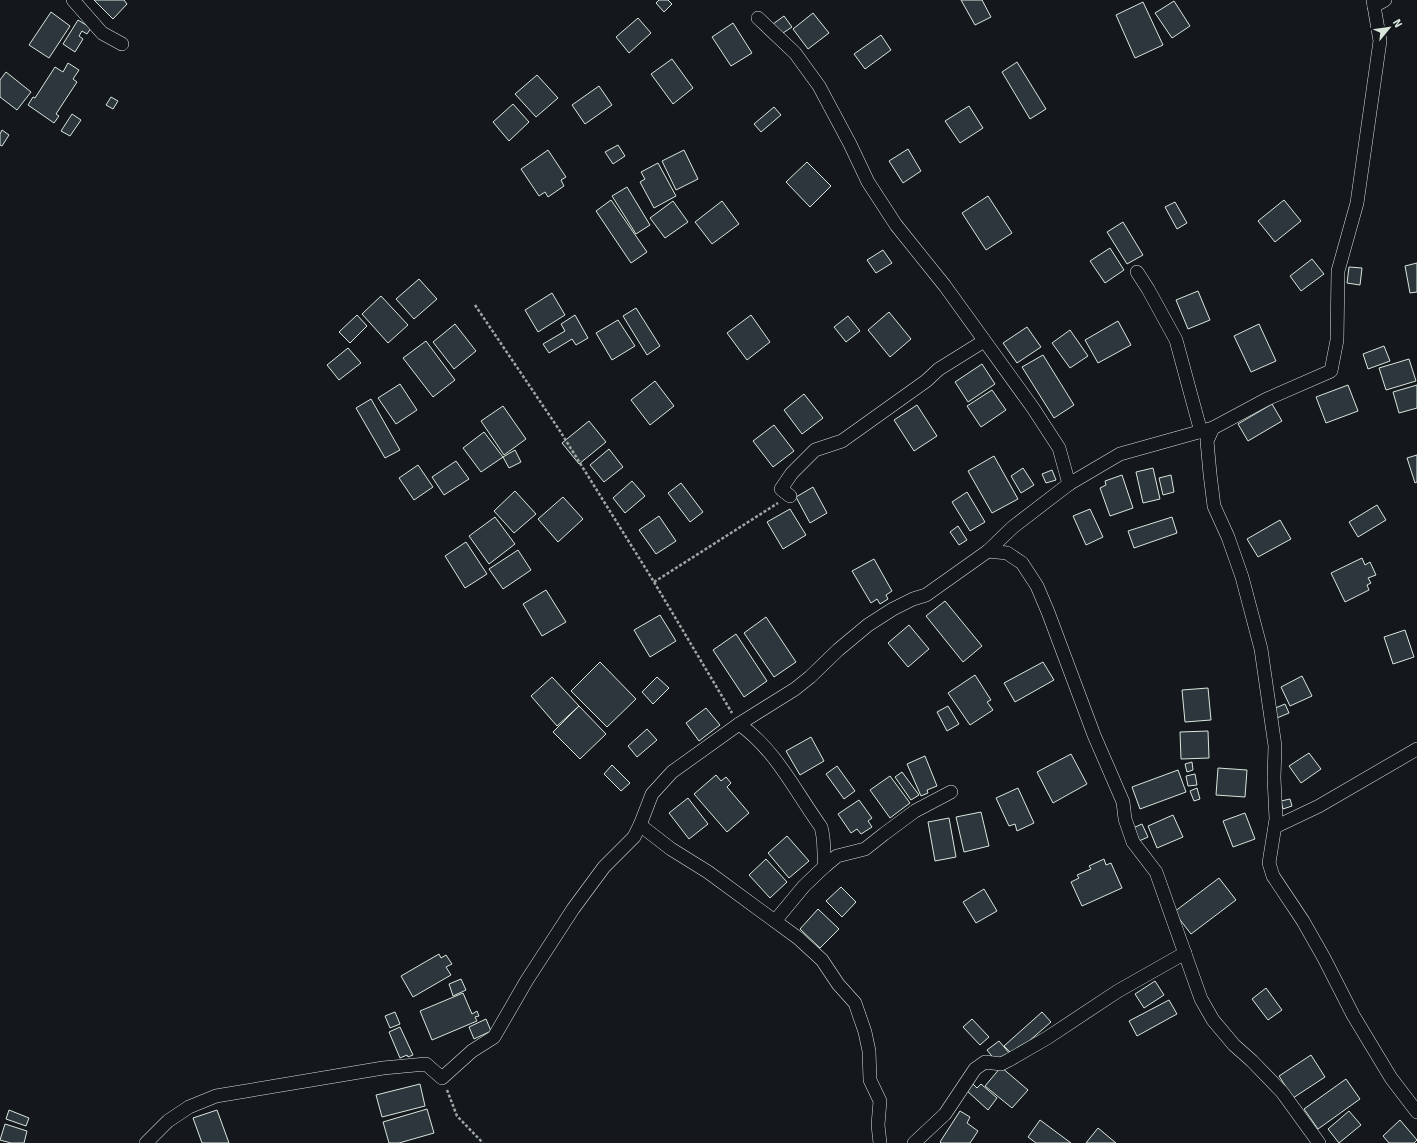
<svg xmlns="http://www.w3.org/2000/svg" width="1417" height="1143" viewBox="0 0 1417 1143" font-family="Signika,sans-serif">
  <rect width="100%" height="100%" fill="#14181c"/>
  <g fill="#2c363c" stroke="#d8e6dc">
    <path d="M94,0H124L127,4L113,19Z"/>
    <path d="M659,0H668L672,4L664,12L656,3Z"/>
    <path d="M961,0H982L991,17L975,25Z"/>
    <path d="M1174,1L1190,26L1172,38L1155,13Z"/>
    <path d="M1143,2L1163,45L1135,58L1116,15Z"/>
    <path d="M51,12L70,26L49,58L29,45Z"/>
    <path d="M813,13L829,33L808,49L793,29Z"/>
    <path d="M784,16L792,27L780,35L773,24Z"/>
    <path d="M638,18L651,33L629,53L616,37Z"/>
    <path d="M78,20L91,28L87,34L82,31L79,36L83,39L75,52L63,44Z"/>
    <path d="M733,23L752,53L731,66L712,37Z"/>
    <path d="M881,35L891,50L865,69L854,54Z"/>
    <path d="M672,59L693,88L673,104L651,74Z"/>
    <path d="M1017,62L1046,109L1030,119L1002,72Z"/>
    <path d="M68,63L79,70L73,79L77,82L56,114L59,116L54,123L28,105L33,97L35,98L55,67L63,72Z"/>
    <path d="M6,72L31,92L17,110L0,97V80Z"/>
    <path d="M537,75L558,98L536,117L515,94Z"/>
    <path d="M599,86L612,105L585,124L572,105Z"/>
    <path d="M111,97L118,101L113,109L106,105Z"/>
    <path d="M513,104L529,122L509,141L493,122Z"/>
    <path d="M969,106L983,128L960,143L945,121Z"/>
    <path d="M774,107L781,115L761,132L754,124Z"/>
    <path d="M72,114L81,120L70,136L61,131Z"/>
    <path d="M2,130L9,135L2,146L0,145V134Z"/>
    <path d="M618,145L625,156L613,164L605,152Z"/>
    <path d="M908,149L921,171L903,183L889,161Z"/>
    <path d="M548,150L566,177L561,180L564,186L548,197L545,192L539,196L521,169Z"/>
    <path d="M684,150L698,179L676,190L662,161Z"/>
    <path d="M807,162L831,186L810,207L786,182Z"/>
    <path d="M658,163L676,196L654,208L640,182L645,179L641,172Z"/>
    <path d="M627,187L650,225L636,234L612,196Z"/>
    <path d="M988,196L1012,233L986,250L962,213Z"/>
    <path d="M611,200L647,252L631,263L596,211Z"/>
    <path d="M1284,200L1301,221L1275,242L1258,221Z"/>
    <path d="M673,201L688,222L665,238L650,218Z"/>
    <path d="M722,201L739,224L712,244L695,222Z"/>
    <path d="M1175,202L1187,223L1177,229L1165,207Z"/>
    <path d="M1123,222L1143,255L1127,264L1107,232Z"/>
    <path d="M1110,248L1124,270L1105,283L1090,261Z"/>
    <path d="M883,250L892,263L876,273L867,260Z"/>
    <path d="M1312,259L1324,274L1301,291L1290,276Z"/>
    <path d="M1417,263V292L1410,293L1405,266Z"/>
    <path d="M1349,267L1362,268L1360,285L1347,283Z"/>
    <path d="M419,279L437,299L414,319L396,299Z"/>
    <path d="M1198,291L1210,320L1188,329L1176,300Z"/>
    <path d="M552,293L565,315L538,332L525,310Z"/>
    <path d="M381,296L408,325L388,343L362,314Z"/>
    <path d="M636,308L660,346L647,355L623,316Z"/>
    <path d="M889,312L911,339L890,357L868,330Z"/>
    <path d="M357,315L367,326L350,343L339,332Z"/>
    <path d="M575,315L588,338L576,345L572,339L549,353L543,344L565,331L561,324Z"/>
    <path d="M751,315L770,342L747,360L727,333Z"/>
    <path d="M848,316L860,331L846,342L834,327Z"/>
    <path d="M618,320L635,346L612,360L596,333Z"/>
    <path d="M1118,321L1131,345L1098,363L1085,340Z"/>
    <path d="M455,324L476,351L454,369L433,342Z"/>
    <path d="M1259,324L1276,361L1251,372L1234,336Z"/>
    <path d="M1027,327L1041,347L1017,363L1003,343Z"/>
    <path d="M1070,330L1088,356L1070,368L1052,343Z"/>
    <path d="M426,341L455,380L433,397L403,358Z"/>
    <path d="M1384,346L1390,361L1368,369L1363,354Z"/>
    <path d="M348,348L361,363L339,380L327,365Z"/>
    <path d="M1043,355L1074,405L1054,418L1022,367Z"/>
    <path d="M1409,359L1416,381L1386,390L1379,368Z"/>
    <path d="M982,364L995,384L968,402L955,382Z"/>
    <path d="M655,381L674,406L650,425L631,400Z"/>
    <path d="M400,384L417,410L396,424L378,398Z"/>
    <path d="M1348,385L1358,411L1326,423L1316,397Z"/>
    <path d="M1417,385V408L1399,413L1393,392Z"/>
    <path d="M992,390L1006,410L981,427L967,406Z"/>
    <path d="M804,394L823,418L802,434L784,410Z"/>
    <path d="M371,399L400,450L385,458L356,408Z"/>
    <path d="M1272,404L1282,421L1248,441L1238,424Z"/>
    <path d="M917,405L937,436L914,451L894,420Z"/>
    <path d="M503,406L526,439L504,455L481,421Z"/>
    <path d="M589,421L606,442L579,464L562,443Z"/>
    <path d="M774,425L794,451L773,467L753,441Z"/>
    <path d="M484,432L503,457L481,472L463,448Z"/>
    <path d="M609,449L623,467L604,482L590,465Z"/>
    <path d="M515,450L521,462L509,468L503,457Z"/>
    <path d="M1417,455V482L1415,483L1407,458Z"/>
    <path d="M994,456L1018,499L992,513L968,471Z"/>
    <path d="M456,461L469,479L444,495L432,477Z"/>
    <path d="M418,465L433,487L414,500L399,478Z"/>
    <path d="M1023,468L1034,485L1021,493L1011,476Z"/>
    <path d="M1153,468L1160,499L1143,503L1136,472Z"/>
    <path d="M1052,470L1056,480L1046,483L1042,474Z"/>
    <path d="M1122,475L1133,508L1110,516L1100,488L1106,485L1105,481Z"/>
    <path d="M1171,475L1174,492L1163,495L1159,478Z"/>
    <path d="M632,481L645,496L625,513L613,498Z"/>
    <path d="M681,483L703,512L690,522L668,493Z"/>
    <path d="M813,487L827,513L810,523L796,497Z"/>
    <path d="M515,491L536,514L514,533L494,511Z"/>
    <path d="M967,492L985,522L970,531L952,502Z"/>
    <path d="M563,497L583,519L558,542L538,519Z"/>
    <path d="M1377,505L1386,520L1358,537L1349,522Z"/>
    <path d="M790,509L806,535L783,549L767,522Z"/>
    <path d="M1090,509L1103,537L1086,545L1073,516Z"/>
    <path d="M659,516L676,541L656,554L639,530Z"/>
    <path d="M495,517L515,544L489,564L469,536Z"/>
    <path d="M1172,517L1177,533L1134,548L1128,531Z"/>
    <path d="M1280,520L1291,539L1258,557L1247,539Z"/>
    <path d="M958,526L967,540L959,545L950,532Z"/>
    <path d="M466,542L487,574L465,588L445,556Z"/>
    <path d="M518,550L531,570L503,589L489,569Z"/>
    <path d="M1362,558L1365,565L1370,562L1376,575L1368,578L1371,583L1367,585L1369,590L1345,602L1331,573Z"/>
    <path d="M874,559L892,591L886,595L888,599L880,604L877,599L871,603L852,571Z"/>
    <path d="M546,590L566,622L542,636L523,604Z"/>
    <path d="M945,601L982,646L963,662L926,616Z"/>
    <path d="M660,615L676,641L650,657L634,630Z"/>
    <path d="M766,617L796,662L774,677L744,633Z"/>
    <path d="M909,625L929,649L908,667L888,643Z"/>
    <path d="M1405,630L1414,657L1393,664L1384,637Z"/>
    <path d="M736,634L767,681L744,697L713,650Z"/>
    <path d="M600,662L636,699L607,727L571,691Z"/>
    <path d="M1043,662L1054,680L1015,702L1004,683Z"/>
    <path d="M975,675L991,700L987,702L993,710L970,725L948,693Z"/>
    <path d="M1302,676L1312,696L1290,706L1281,687Z"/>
    <path d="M552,677L579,706L557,726L531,696Z"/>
    <path d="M657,677L669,688L653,704L642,692Z"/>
    <path d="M1208,688L1211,720L1185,722L1182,690Z"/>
    <path d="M1285,704L1289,713L1277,718L1273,709Z"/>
    <path d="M579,706L606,734L580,759L553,732Z"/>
    <path d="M948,706L959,724L947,731L937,712Z"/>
    <path d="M706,708L720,725L699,741L686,723Z"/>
    <path d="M647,729L657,740L637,757L628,746Z"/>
    <path d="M1208,731L1209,758L1181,759L1180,732Z"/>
    <path d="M811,737L824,761L800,775L786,751Z"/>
    <path d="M1309,753L1321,769L1301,783L1289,766Z"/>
    <path d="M1071,754L1087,784L1053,803L1037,772Z"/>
    <path d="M925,756L937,786L927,790L928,793L921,796L907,764Z"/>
    <path d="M1192,762L1193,770L1187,772L1185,764Z"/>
    <path d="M612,765L630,783L621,791L604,774Z"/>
    <path d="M837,766L855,791L844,799L826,774Z"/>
    <path d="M1218,768L1247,770L1245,797L1216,795Z"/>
    <path d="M1178,770L1186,792L1140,809L1132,787Z"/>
    <path d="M902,772L919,795L911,800L895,777Z"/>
    <path d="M1195,774L1197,785L1188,786L1186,776Z"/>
    <path d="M716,775L721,781L726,777L731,783L727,787L749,813L727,832L694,794Z"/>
    <path d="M890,776L910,803L890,818L870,790Z"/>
    <path d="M1018,788L1034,823L1017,831L1015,824L1009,826L996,798Z"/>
    <path d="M1197,788L1200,799L1194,801L1190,791Z"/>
    <path d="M688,798L708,824L689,839L669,813Z"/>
    <path d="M1290,799L1292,806L1283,809L1281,801Z"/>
    <path d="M859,800L872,818L868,821L872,827L861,834L857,829L851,833L838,814Z"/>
    <path d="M981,812L989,846L964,852L956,817Z"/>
    <path d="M1245,813L1255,839L1233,847L1223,821Z"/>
    <path d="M1173,815L1183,837L1157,848L1148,826Z"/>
    <path d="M949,818L956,857L935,861L928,822Z"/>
    <path d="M1142,824L1148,837L1139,841L1133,828Z"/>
    <path d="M787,836L809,861L789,878L768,853Z"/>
    <path d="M766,859L787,882L770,898L749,875Z"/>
    <path d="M1104,859L1106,865L1111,863L1122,888L1082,906L1071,882L1079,878L1077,875L1091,869L1089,866Z"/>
    <path d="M1219,878L1236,900L1191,934L1174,912Z"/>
    <path d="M841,887L856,902L842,917L826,901Z"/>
    <path d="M984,889L997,911L976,923L963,902Z"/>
    <path d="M818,909L839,929L820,948L800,929Z"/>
    <path d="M439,954L441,958L446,955L452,964L446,967L451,975L413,997L401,976Z"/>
    <path d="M461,979L466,990L453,996L449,984Z"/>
    <path d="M1155,981L1164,995L1144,1008L1135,994Z"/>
    <path d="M1266,988L1282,1010L1268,1020L1252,999Z"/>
    <path d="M463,993L472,1014L477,1011L479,1016L475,1017L477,1021L432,1040L420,1011Z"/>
    <path d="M1169,1000L1177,1014L1137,1036L1129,1021Z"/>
    <path d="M395,1012L400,1024L390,1028L385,1016Z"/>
    <path d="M1042,1012L1051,1022L1013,1055L1004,1046Z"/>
    <path d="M486,1019L491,1031L474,1039L469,1027Z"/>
    <path d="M972,1019L989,1037L980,1045L963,1027Z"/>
    <path d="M400,1027L413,1055L408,1057L407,1055L400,1058L389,1032Z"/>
    <path d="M999,1041L1010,1054L998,1064L987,1050Z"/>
    <path d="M1311,1055L1325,1077L1293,1098L1279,1076Z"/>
    <path d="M1001,1067L1028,1090L1012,1108L985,1086Z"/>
    <path d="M1346,1079L1360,1099L1318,1129L1304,1109Z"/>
    <path d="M972,1083L977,1088L981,1084L997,1098L988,1110L966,1090Z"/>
    <path d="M420,1084L425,1106L382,1117L376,1095Z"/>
    <path d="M427,1109L434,1133L399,1143H389L383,1122Z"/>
    <path d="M9,1110L29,1118L26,1126L6,1119Z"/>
    <path d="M217,1110L229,1143H202L193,1118Z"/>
    <path d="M960,1111L970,1117L967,1123L978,1131L970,1143H941L940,1142Z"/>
    <path d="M1349,1111L1361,1125L1339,1143L1328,1129Z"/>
    <path d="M1040,1120L1071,1143H1036L1028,1137Z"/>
    <path d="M1400,1120L1417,1140L1414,1143H1389L1383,1136Z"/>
    <path d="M5,1124L27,1131L24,1143H11L0,1140Z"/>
    <path d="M1098,1128L1116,1143H1086Z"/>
  </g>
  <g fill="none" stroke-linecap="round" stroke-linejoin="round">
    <defs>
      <g id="street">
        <path d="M73,0L102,33L122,44"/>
        <path d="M1373,0L1380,41L1357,203L1338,271L1337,340L1331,371L1267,399L1213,428L1207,441L1210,474L1214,506L1228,537L1242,577L1261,649L1275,746L1274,778L1276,819L1269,863L1273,876L1303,921L1324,958L1353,1015L1391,1078L1417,1112"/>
        <path d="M1374,6L1385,0"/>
        <path d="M758,18L795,53L819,86L850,144L868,182L896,225L945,286L1033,408L1059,448L1069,484"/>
        <path d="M1137,272L1148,289L1176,340L1201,432"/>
        <path d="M790,496L781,489L792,473L815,450L842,441L926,381L939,369L984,341"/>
        <path d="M988,551L1013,527L1069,484L1120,454L1213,428"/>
        <path d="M739,724C776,750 795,791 821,827C825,840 823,852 825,866"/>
        <path d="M640,825L671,849L708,872L798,938L822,960L838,984L855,1003L865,1032L869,1051L870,1080L880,1101L878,1125L880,1143"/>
        <path d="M1275,827L1319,806L1417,749"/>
        <path d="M775,921L804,886L825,866L837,856L865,849L884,834L915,811L951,792"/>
        <path d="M146,1143L168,1121L189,1107L216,1096L383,1068L426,1064L442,1078L472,1051L494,1037L527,980L573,909L604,867L634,837L640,825L652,794L672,772L739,724L795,689L810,677L838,650L868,625L893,609L913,599L926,595L988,551L1007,553L1022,563L1037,586L1048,612L1094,735L1123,802L1125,819L1133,842L1156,872L1201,999L1213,1020L1234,1045L1252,1061L1282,1092L1319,1143"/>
        <path d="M914,1143L945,1114L975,1069L985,1062L1001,1064L1009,1060L1047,1038L1118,991L1185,953"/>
      </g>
    </defs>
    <use href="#street" stroke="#d8e6dc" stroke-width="14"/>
    <g stroke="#9da8a2" stroke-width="2.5" stroke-dasharray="3 2" stroke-linecap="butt">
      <path d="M475,305L560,431L654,582L732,713"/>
      <path d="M654,582L778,503"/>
      <path d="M447,1090L457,1116L483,1143"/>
    </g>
    <use href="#street" stroke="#14181c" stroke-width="13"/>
  </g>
  <g transform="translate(1389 28) rotate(61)" stroke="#14181c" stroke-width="3" paint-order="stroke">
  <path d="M0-3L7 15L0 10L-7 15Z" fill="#d8e6dc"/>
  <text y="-6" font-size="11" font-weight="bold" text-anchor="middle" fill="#d8e6dc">N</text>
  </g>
</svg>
